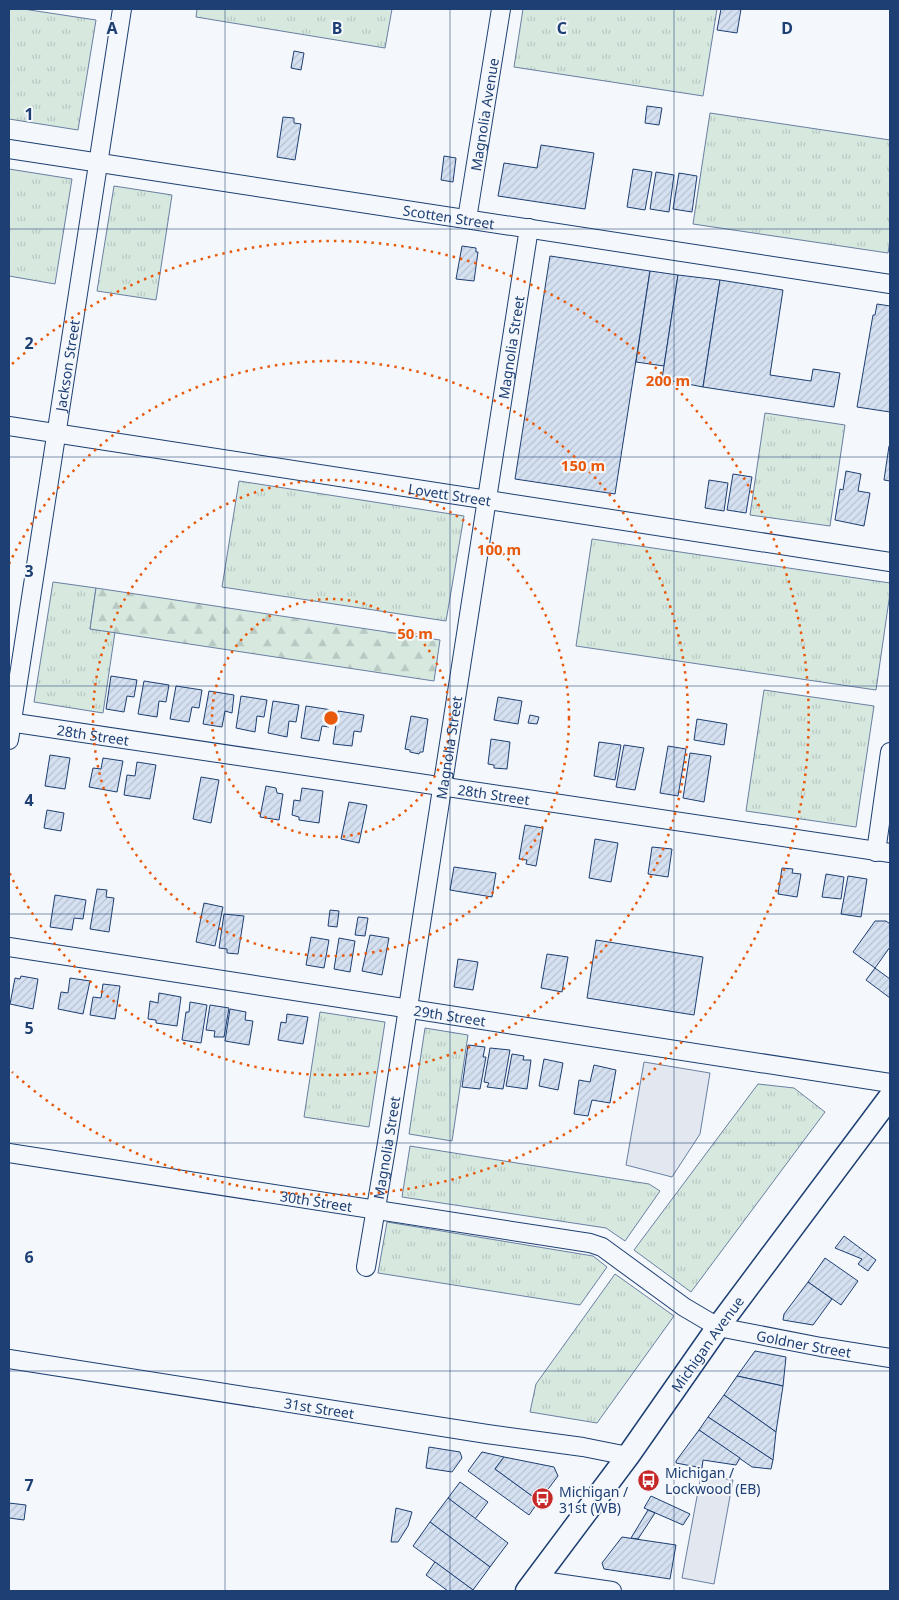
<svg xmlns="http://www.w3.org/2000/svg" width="899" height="1600" viewBox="0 0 899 1600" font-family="'Noto Sans',sans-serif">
  <defs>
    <pattern id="grass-tufts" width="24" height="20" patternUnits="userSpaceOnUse" patternTransform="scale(1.25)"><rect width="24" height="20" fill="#d7e8df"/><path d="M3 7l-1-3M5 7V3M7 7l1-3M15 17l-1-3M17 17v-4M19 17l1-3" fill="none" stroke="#b8c8c3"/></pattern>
    <pattern id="forest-firs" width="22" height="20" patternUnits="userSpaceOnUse" patternTransform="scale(1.25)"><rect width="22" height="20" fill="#d7e8df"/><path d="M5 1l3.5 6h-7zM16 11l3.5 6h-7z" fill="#b8c8c3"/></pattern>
    <pattern id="building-hatch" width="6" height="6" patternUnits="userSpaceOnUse" patternTransform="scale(1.25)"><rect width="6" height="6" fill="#d5e0f0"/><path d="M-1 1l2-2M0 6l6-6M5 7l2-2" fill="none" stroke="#b6c1d1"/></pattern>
  </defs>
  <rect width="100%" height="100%" fill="#f4f7fb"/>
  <g fill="url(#grass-tufts)" stroke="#687fa3">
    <path d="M9,9H23L96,20L78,130L9,119Z"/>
    <path d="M197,9H392L385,48L196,17Z"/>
    <path d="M523,9H717L703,96L514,67Z"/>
    <path d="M710,113L890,140V241L888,253L693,224Z"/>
    <path d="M9,169L72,179L55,284L9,276Z"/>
    <path d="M114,186L172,195L156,300L97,291Z"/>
    <path d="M765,413L845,425L830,526L750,515Z"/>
    <path d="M239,481L464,516L446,621L222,587Z"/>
    <path d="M592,539L890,583V593L876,690L576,646Z"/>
    <path d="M53,582L96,588L90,629L115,632L103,713L34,702Z"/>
    <path d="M764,690L874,706L856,827L746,811Z"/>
    <path d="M320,1012L385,1022L369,1127L304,1117Z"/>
    <path d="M425,1028L468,1035L452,1141L409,1134Z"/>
    <path d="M758,1084L794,1088L825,1112L691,1292L634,1250Z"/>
    <path d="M410,1146L649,1184L660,1191L625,1241L606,1228L402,1197Z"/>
    <path d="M387,1222L593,1256L607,1267L580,1305L378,1273Z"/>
    <path d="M615,1274L674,1316L597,1423L530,1412L536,1384Z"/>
  </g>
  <path fill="url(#forest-firs)" stroke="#687fa3" d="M96,588L440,640L434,681L90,629Z"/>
  <g fill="#e3e8f0" stroke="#687fa3">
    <path d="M644,1062L710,1073L700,1134L672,1177L626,1165Z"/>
    <path d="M701,1475L733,1480L714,1584L682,1578Z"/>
  </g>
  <g fill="url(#building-hatch)" stroke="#1d3f73">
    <path d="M721,9H741L737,33L717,30Z"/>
    <path d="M294,51L304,53L301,70L291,68Z"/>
    <path d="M647,106L662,108L659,125L645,123Z"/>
    <path d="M283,117L294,118V123L301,124L295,160L277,157Z"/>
    <path d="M541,145L594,153L585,209L498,196L504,163L537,168Z"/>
    <path d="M444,156L456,158L453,182L441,180Z"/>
    <path d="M633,169L652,172L645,210L627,207Z"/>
    <path d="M656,172L674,175L669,212L650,209Z"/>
    <path d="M679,173L697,176L692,212L673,209Z"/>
    <path d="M462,246L476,248V252H478L474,281L456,279Z"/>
    <path d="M550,256L650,271L615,494L515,479Z"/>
    <path d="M650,271L678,275L664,366L636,362Z"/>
    <path d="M678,275L720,280L703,387L662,379Z"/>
    <path d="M720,280L783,290L770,375L811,381L813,369L840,373L834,407L703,387Z"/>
    <path d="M877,304L890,306V412L857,407L873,315H875Z"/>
    <path d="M889,446H890V481L884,480Z"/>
    <path d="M846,471L861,474L858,491L870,493L864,526L835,520L840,489L843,490Z"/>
    <path d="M733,474L752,477L746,513L727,510Z"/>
    <path d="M709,480L728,483L724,511L705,508Z"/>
    <path d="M111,676L137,680L134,697L127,696L124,712L106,709Z"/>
    <path d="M144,681L169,685L166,702L159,701L157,717L138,714Z"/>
    <path d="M176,686L202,690L199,708L192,707L189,722L170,719Z"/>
    <path d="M209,691L234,695L232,713L225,711L222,727L203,724Z"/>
    <path d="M241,696L267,700L264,717L257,716L255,732L236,728Z"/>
    <path d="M498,697L522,701L518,724L494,720Z"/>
    <path d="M273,701L299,705L296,722L289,721L287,737L268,733Z"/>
    <path d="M306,706L332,710L329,727L322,726L319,741L301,738Z"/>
    <path d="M338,711L364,715L361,732L354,731L352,746L333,744Z"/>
    <path d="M530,715L539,717L537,724L528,723Z"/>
    <path d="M411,716L428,719L423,752H420L419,754L410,752V750L405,749Z"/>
    <path d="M697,719L727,724L724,745L694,740Z"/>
    <path d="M491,739L510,742L507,769L494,768V765L488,764Z"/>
    <path d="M599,742L621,745L615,780L594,776Z"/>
    <path d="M624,745L644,748L635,790L616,787Z"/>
    <path d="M668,746L686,749L678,796L660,793Z"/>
    <path d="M690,753L711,756L704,802L683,798Z"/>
    <path d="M50,755L70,758L65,789L45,786Z"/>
    <path d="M103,758L123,761L117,792L89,787L93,768L101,769Z"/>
    <path d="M137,762L156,765L150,799L124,795L127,775L135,776Z"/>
    <path d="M201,777L219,780L211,823L193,819Z"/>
    <path d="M266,786L276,788L277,793L283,794L279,820L260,817Z"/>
    <path d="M302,788L323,791L319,823L299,820V817L292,815L294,800L300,801Z"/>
    <path d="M349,802L367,805L359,843L341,839Z"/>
    <path d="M47,810L64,813L61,831L44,828Z"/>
    <path d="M525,825L543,828L536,866L526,864L527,860L519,859Z"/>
    <path d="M595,839L618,843L611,882L589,878Z"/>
    <path d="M652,847L672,849L668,877L648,874Z"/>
    <path d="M454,867L496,873L492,897L450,890Z"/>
    <path d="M782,868L793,869L792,873L801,874L797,897L778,894Z"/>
    <path d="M826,874L844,877L841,899L822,897Z"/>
    <path d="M848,876L867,879L861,917L841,914Z"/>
    <path d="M97,889L107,890L106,897L114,898L109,932L90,929Z"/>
    <path d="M55,895L86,900L83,919L74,918L72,930L50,927Z"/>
    <path d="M204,903L223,907L215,946L196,942Z"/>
    <path d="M330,910L339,911L337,927L328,926Z"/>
    <path d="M224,914L244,916L238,954L227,953V949L219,948Z"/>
    <path d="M358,917L368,918L365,936L355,935Z"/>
    <path d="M875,921H886L890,924V947L875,968L853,952Z"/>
    <path d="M370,935L389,938L382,975L362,971Z"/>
    <path d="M311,937L329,940L324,968L306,965Z"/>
    <path d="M339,938L355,941L350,972L334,969Z"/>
    <path d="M596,940L703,957L694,1015L587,998Z"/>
    <path d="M547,954L568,957L562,992L541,988Z"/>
    <path d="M458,959L478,962L473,990L454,987Z"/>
    <path d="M875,968L890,979V998L866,980Z"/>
    <path d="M21,976L38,979L33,1009L10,1004L15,978L20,979Z"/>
    <path d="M70,978L90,981L83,1014L58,1009L61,992L68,993Z"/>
    <path d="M103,984L120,986L115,1019L90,1015L93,997L101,998Z"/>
    <path d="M159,993L181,997L177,1026L156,1023V1020L148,1019L150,1001L158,1003Z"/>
    <path d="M190,1002L207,1005L201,1043L182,1040L186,1012H189Z"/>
    <path d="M210,1005L229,1008L224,1037H214L215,1031L206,1030Z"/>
    <path d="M230,1009L246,1012L245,1020L253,1021L249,1045L225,1041Z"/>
    <path d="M287,1014L308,1017L303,1044L278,1040L281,1022L286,1023Z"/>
    <path d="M468,1045L485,1047L483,1057H486L480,1089L462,1087Z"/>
    <path d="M490,1048L510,1050L503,1089L487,1087L489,1083L484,1082Z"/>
    <path d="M512,1054L524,1056L523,1060H531L527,1089L506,1086Z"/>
    <path d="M544,1059L563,1063L558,1090L539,1086Z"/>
    <path d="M594,1065L616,1070L610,1103L592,1100L588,1116L574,1114L579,1080L590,1082Z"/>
    <path d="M844,1236L876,1260L868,1271L858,1264L862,1259L835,1248Z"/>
    <path d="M825,1258L858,1281L841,1305L808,1282Z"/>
    <path d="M808,1282L832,1299L813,1325L783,1320L784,1314Z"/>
    <path d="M755,1351L786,1357L783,1386L737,1376Z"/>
    <path d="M737,1376L783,1386L776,1432L724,1395Z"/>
    <path d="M724,1395L776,1432L773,1460L708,1417Z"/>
    <path d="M708,1417L773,1460L771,1469L752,1467L699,1430Z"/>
    <path d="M699,1430L740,1458L736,1465L703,1460L702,1468L676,1463V1461Z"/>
    <path d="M429,1447L460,1452L462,1458L452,1472L426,1468Z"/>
    <path d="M482,1452L504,1457L495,1469L539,1501L529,1515L468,1471Z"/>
    <path d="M504,1457L554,1467L558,1476L539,1501L495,1469Z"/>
    <path d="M460,1482L488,1502L475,1519L448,1498Z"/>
    <path d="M651,1496L690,1514L683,1525L644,1508Z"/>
    <path d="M448,1498L508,1543L490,1567L430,1522Z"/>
    <path d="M9,1503L26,1505L24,1520L9,1518Z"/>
    <path d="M396,1508L412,1512L408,1526L398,1542H391Z"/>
    <path d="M648,1510L655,1513L638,1539L631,1538Z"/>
    <path d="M430,1522L490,1567L473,1590L413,1546Z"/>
    <path d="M622,1537L676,1545L670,1579L604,1569L602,1563Z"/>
    <path d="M435,1562L473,1590L472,1591H448L426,1575Z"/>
  </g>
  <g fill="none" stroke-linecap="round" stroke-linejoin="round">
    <defs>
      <g id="minor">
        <path id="s1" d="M9,149L890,284"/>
        <path id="s2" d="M467,219L501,9"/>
        <path id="s3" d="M9,426L890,562"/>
        <path id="s4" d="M9,722L890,853"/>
        <path id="s5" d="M9,740L122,9"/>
        <path d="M876,852L890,752"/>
        <path id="s6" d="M9,947L890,1083"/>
        <path id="s7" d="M9,1153L590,1243L602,1247L684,1307L718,1327L821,1347L890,1358"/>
        <path id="s8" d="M366,1267L388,1137L529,228"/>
        <path id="s9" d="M9,1359L487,1434L583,1447L628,1456"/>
        <path d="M536,1580L612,1591"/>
      </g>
      <g id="major">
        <path id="s10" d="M527,1591L628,1456L718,1327L890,1097"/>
      </g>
    </defs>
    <use href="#minor" stroke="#1d3f73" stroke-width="20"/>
    <use href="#major" stroke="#1d3f73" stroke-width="25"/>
    <use href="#minor" stroke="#f4f7fb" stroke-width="18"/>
    <use href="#major" stroke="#f4f7fb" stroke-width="22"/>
  </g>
  <path fill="none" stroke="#1d3f73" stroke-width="1" stroke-opacity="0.55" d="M225,9V1591M450,9V1591M674,9V1591M9,229H890M9,457H890M9,686H890M9,914H890M9,1143H890M9,1371H890"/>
  <g fill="none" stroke="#e8590c" stroke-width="2.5" stroke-dasharray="2.5 5">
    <circle cx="331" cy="718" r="119"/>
    <circle cx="331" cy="718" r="238"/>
    <path d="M9 564A357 357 0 1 1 9 872"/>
    <path d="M12 364A477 477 0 1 1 12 1072"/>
  </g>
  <defs>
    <symbol id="bus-disc" viewBox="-11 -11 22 22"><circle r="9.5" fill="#c62828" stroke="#f4f7fb"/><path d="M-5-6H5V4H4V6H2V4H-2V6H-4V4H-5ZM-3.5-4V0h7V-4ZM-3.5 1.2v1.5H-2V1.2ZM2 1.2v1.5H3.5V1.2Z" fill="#fff"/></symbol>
  </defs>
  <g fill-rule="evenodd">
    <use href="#bus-disc" x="636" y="1468" width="25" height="25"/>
    <use href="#bus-disc" x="530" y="1486" width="25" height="25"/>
  </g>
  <g text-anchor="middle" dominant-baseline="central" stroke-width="4" stroke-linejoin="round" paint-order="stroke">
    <g font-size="14" fill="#1d3f73" stroke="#f4f7fb">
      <text stroke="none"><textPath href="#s2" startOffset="106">Magnolia Avenue</textPath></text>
      <text stroke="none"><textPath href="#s1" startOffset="445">Scotten Street</textPath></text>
      <text stroke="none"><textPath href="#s8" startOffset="931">Magnolia Street</textPath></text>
      <text stroke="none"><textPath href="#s5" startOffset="379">Jackson Street</textPath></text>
      <text stroke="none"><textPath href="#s3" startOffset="446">Lovett Street</textPath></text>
      <text stroke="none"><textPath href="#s4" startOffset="85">28th Street</textPath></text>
      <text stroke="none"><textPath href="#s8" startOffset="526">Magnolia Street</textPath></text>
      <text stroke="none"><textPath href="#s4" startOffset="490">28th Street</textPath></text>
      <text stroke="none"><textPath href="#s6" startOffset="446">29th Street</textPath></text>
      <text stroke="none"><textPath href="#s8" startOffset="121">Magnolia Street</textPath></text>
      <text stroke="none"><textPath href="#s7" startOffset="311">30th Street</textPath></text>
      <text stroke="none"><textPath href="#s10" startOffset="306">Michigan Avenue</textPath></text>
      <text stroke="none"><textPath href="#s7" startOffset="829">Goldner Street</textPath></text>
      <text stroke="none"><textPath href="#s9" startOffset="314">31st Street</textPath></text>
    </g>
    <g font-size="14" fill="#1d3f73" stroke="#f4f7fb" text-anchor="start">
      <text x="665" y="1472">Michigan /<tspan x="665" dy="16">Lockwood (EB)</tspan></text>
      <text x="559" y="1491">Michigan /<tspan x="559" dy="16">31st (WB)</tspan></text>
    </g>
  </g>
  <g font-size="16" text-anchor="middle" font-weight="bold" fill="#1d3f73" stroke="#f4f7fb" stroke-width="4" stroke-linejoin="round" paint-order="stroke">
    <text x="112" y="34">A</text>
    <text x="337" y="34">B</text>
    <text x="562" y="34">C</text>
    <text x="787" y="34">D</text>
    <text x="29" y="120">1</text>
    <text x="29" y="349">2</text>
    <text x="29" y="577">3</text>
    <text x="29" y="806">4</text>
    <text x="29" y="1034">5</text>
    <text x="29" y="1263">6</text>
    <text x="29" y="1491">7</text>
  </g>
  <circle cx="331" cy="718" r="8" fill="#e8590c" stroke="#f4f7fb" stroke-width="2.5"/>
  <g font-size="15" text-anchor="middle" font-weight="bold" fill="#e8590c" stroke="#f4f7fb" stroke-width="4" stroke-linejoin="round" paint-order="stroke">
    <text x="668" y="386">200 m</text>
    <text x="583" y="471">150 m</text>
    <text x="499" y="555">100 m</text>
    <text x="415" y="639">50 m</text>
  </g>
  <rect width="899" height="1600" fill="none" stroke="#1d3f73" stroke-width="20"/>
</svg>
